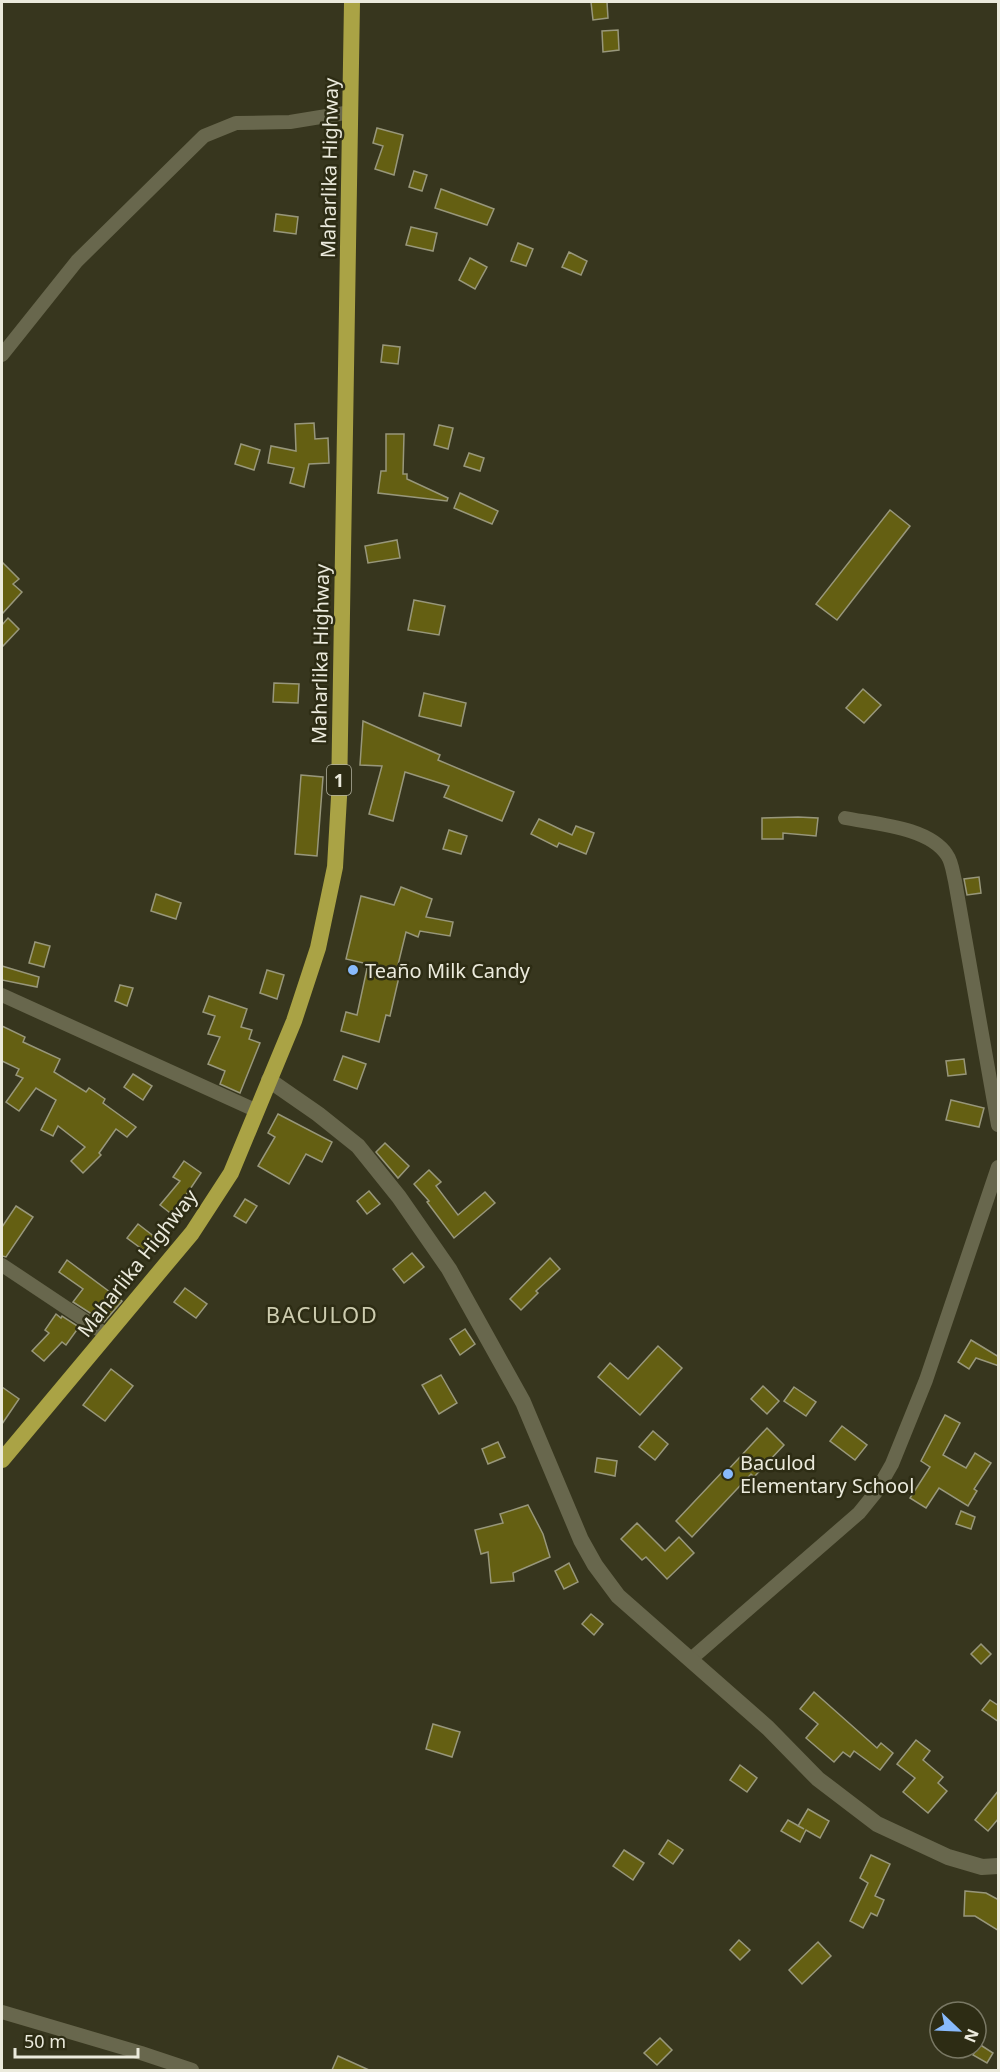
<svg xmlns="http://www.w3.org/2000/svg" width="1000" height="2072" viewBox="0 0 1000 2072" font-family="'Noto Sans',sans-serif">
  <rect width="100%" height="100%" fill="#37361e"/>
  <g fill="#645f12" stroke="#98977b" stroke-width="1.5">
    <path d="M591,2H607L608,18L593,20Z"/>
    <path d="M618,30L619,50L603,52L602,31Z"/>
    <path d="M377,128L403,135L394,175L375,169L383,146L373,143Z"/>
    <path d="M414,171L427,175L422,191L409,187Z"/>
    <path d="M441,189L494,209L487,225L435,208Z"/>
    <path d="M276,214L298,217L296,234L274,231Z"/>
    <path d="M411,227L437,233L433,251L406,245Z"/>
    <path d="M518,243L533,249L526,266L511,261Z"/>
    <path d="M569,252L587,261L581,275L562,267Z"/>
    <path d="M470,258L487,267L475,289L459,280Z"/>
    <path d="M383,345L400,347L398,364L381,362Z"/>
    <path d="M314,423L315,439L328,438L329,463L309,464L304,487L290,483L294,468L268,463L271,446L296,451L295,424Z"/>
    <path d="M439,425L453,428L448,449L434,445Z"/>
    <path d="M386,434H404L403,474H407V479L448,498L447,501L378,493L381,471H386Z"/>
    <path d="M241,444L260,450L254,470L235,464Z"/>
    <path d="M469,453L484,458L480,471L464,466Z"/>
    <path d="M460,493L498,511L492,524L454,508Z"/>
    <path d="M890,510L910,526L837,620L816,604Z"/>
    <path d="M397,540L400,558L368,563L365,546Z"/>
    <path d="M2,562L19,579L13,584L22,592L2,614Z"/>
    <path d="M414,600L445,606L439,635L408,630Z"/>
    <path d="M8,618L19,629L2,647V625Z"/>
    <path d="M274,683L299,684L298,703L273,702Z"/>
    <path d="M863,689L881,705L864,723L846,708Z"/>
    <path d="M424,693L466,703L461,726L419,716Z"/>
    <path d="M363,721L440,755L438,760L514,792L502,821L444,797L449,786L405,772L393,821L369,814L382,766L360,765Z"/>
    <path d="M301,775L323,777L317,856L295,854Z"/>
    <path d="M798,817L818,818L816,836L783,833V839H762V818Z"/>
    <path d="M539,819L572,835L576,826L594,833L586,854L559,843L557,847L531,834Z"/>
    <path d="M449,830L467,836L461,854L443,849Z"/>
    <path d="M979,877L981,893L967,895L964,879Z"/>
    <path d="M401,887L432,899L426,917L453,922L450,936L420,931L418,937L406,932L395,977H399L390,1016L386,1015L379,1042L341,1031L346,1012L357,1015L368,964L346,959L361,896L394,905Z"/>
    <path d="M156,894L181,903L176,919L151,911Z"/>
    <path d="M35,942L50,946L44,967L29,963Z"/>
    <path d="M2,966L39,977L37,987L2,980Z"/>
    <path d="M267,970L284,975L277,999L260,993Z"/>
    <path d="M120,985L133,988L127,1006L115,1001Z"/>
    <path d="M209,996L247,1009L241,1027L252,1030L249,1039L260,1043L240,1093L220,1084L225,1071L208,1064L220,1037L208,1034L215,1016L203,1012Z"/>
    <path d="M2,1026L25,1037L23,1042L60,1059L54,1072L86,1092L89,1088L105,1099L103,1103L136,1127L127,1137L116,1129L99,1153L101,1155L83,1173L71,1161L85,1147L58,1126L53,1136L41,1130L56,1100L36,1088L19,1111L6,1102L23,1078L16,1075L19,1069L2,1061Z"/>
    <path d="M343,1056L366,1064L357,1089L334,1080Z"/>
    <path d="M964,1059L966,1074L948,1076L946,1061Z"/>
    <path d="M133,1074L152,1086L143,1100L124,1087Z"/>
    <path d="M951,1100L984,1108L979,1127L946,1120Z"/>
    <path d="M278,1114L332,1142L322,1162L306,1154L289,1184L258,1166L275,1137L268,1133Z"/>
    <path d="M385,1143L409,1166L398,1178L376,1152Z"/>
    <path d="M184,1161L201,1173L182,1201L184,1203L174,1216L160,1205L180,1181L173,1177Z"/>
    <path d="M429,1170L441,1182L436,1186L458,1215L485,1192L495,1203L454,1238L427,1202L429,1201L414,1184Z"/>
    <path d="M369,1191L380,1204L367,1214L357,1201Z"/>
    <path d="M245,1199L257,1206L246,1223L234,1216Z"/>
    <path d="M16,1206L33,1217L6,1257L2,1256V1227Z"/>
    <path d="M138,1224L156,1238L146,1252L127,1238Z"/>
    <path d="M412,1253L424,1267L404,1283L393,1269Z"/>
    <path d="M550,1258L560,1269L536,1291L538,1293L521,1310L510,1299Z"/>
    <path d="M67,1260L122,1301L104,1322L73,1302L83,1289L59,1272Z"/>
    <path d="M185,1288L207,1304L196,1318L174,1302Z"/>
    <path d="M56,1314L61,1318L62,1316L79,1327L66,1345L62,1342L44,1361L32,1351L49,1333L45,1330Z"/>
    <path d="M465,1329L475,1344L460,1355L450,1339Z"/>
    <path d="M971,1340L999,1357V1366L976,1358L969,1369L958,1362Z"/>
    <path d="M658,1346L682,1368L640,1415L598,1377L610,1363L628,1379Z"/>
    <path d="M111,1369L133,1386L105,1421L83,1405Z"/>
    <path d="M441,1375L457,1403L439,1414L422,1385Z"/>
    <path d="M763,1386L779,1401L767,1414L751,1399Z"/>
    <path d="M2,1387L19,1399L2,1424Z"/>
    <path d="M794,1387L816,1402L806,1416L784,1401Z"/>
    <path d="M945,1415L960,1423L943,1455L966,1468L975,1453L991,1463L974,1489L977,1491L968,1506L939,1488L926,1508L910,1498L930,1467L921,1461Z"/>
    <path d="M842,1426L867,1445L855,1460L830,1441Z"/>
    <path d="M767,1428L784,1445L754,1477L751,1474L692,1537L676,1521L725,1469L727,1471Z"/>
    <path d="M653,1431L668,1444L655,1460L639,1447Z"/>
    <path d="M498,1442L505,1457L488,1464L482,1449Z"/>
    <path d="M597,1458L617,1461L615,1476L595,1472Z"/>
    <path d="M528,1505L543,1534L550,1557L513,1573L514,1581L491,1583L488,1552L481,1554L475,1530L503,1523L500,1514Z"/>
    <path d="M961,1511L975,1517L971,1529L956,1524Z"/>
    <path d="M637,1523L665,1551L679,1537L694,1553L667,1579L646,1557L642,1560L621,1539Z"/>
    <path d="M569,1563L578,1582L564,1589L555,1571Z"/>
    <path d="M591,1614L603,1624L594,1635L582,1624Z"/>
    <path d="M981,1644L991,1654L981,1664L971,1654Z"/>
    <path d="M814,1692L877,1748L881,1743L893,1753L880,1770L854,1751L850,1757L843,1752L834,1762L806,1738L818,1724L800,1709Z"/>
    <path d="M990,1700L999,1706V1722L982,1710Z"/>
    <path d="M433,1724L460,1732L452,1757L426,1749Z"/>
    <path d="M916,1740L930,1751L923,1760L943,1777L938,1783L947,1791L928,1813L903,1792L915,1778L897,1764Z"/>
    <path d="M740,1765L757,1778L747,1792L730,1780Z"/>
    <path d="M999,1790V1818L988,1831L975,1820Z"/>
    <path d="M808,1809L829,1821L820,1838L806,1830L800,1842L781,1831L788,1820L804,1829L798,1826Z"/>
    <path d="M668,1840L683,1850L673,1864L659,1854Z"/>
    <path d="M624,1850L644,1863L633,1880L613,1866Z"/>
    <path d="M871,1855L890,1864L875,1896L884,1900L877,1916L871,1913L863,1928L850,1921L868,1883L860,1878Z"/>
    <path d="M965,1891L986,1893L999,1900V1931L975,1916H964Z"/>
    <path d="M739,1940L750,1950L740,1960L730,1950Z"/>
    <path d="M818,1942L831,1956L802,1984L789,1970Z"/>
    <path d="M660,2038L672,2050L657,2065L644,2053Z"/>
    <path d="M979,2044L993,2053L987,2063L973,2055Z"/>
    <path d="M338,2056L369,2070H332Z"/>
  </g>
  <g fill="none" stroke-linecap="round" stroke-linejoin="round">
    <g stroke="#68674d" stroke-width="14">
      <path d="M2,355L77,261L204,136L236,123L290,122L351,112"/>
      <path d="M845,818C875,824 929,827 947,855C952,862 953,873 955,881L998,1125"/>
      <path d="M2,995L257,1111"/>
      <path d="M2,1265L107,1335"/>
      <path d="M691,1659L859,1513L876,1492L892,1464L926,1380L998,1167"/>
      <path d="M2,2012L141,2053L192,2070"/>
    </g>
    <path stroke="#68674d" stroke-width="16" d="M269,1080L318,1114L358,1146L399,1197L449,1269L523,1402L581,1540L595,1565L618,1596L768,1728L818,1779L877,1824L948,1857L982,1867L998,1866"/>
    <path stroke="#aaa345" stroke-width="16" d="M2,1460L192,1233L231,1173L294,1021L318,948L335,867L339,797L352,2"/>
  </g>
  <g fill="#88bafc" stroke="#2d2c14" stroke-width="2">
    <circle cx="353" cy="970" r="6"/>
    <circle cx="728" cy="1474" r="6"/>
  </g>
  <g text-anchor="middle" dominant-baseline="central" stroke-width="5" stroke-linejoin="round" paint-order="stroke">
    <rect fill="#2d2c14" stroke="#b2b1a0" stroke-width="1.5" x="327" y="765" width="24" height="30" rx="4.5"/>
    <g font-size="18" font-weight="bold" fill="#ebeadc">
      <text x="339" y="780">1</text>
    </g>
    <g font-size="20" fill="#ebeadc" stroke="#2d2c14">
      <text transform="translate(329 168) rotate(-89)">Maharlika Highway</text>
      <text transform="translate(320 654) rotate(-89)">Maharlika Highway</text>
      <text transform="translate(137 1263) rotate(-52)">Maharlika Highway</text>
    </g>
    <g font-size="20" fill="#ebeadc" stroke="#2d2c14" text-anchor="start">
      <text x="365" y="970">Teaño Milk Candy</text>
      <text x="740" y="1462">Baculod<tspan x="740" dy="23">Elementary School</tspan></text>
    </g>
    <g font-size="22" letter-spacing="1.5" fill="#cdccaf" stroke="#2d2c14">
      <text x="322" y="1314">BACULOD</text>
    </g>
  </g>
  <rect width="1000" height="2072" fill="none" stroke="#ebeadc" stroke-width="6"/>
  <g transform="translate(958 2030) rotate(113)"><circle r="28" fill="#2d2c14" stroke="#797864" stroke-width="1.5"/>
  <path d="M0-4.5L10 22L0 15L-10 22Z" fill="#88bafc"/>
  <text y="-9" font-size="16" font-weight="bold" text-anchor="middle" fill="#ebeadc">N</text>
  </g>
  <path d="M15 2048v9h123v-9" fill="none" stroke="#ebeadc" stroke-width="3"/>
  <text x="24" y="2048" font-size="18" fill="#ebeadc" stroke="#2d2c14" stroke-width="4.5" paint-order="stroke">50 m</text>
</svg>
